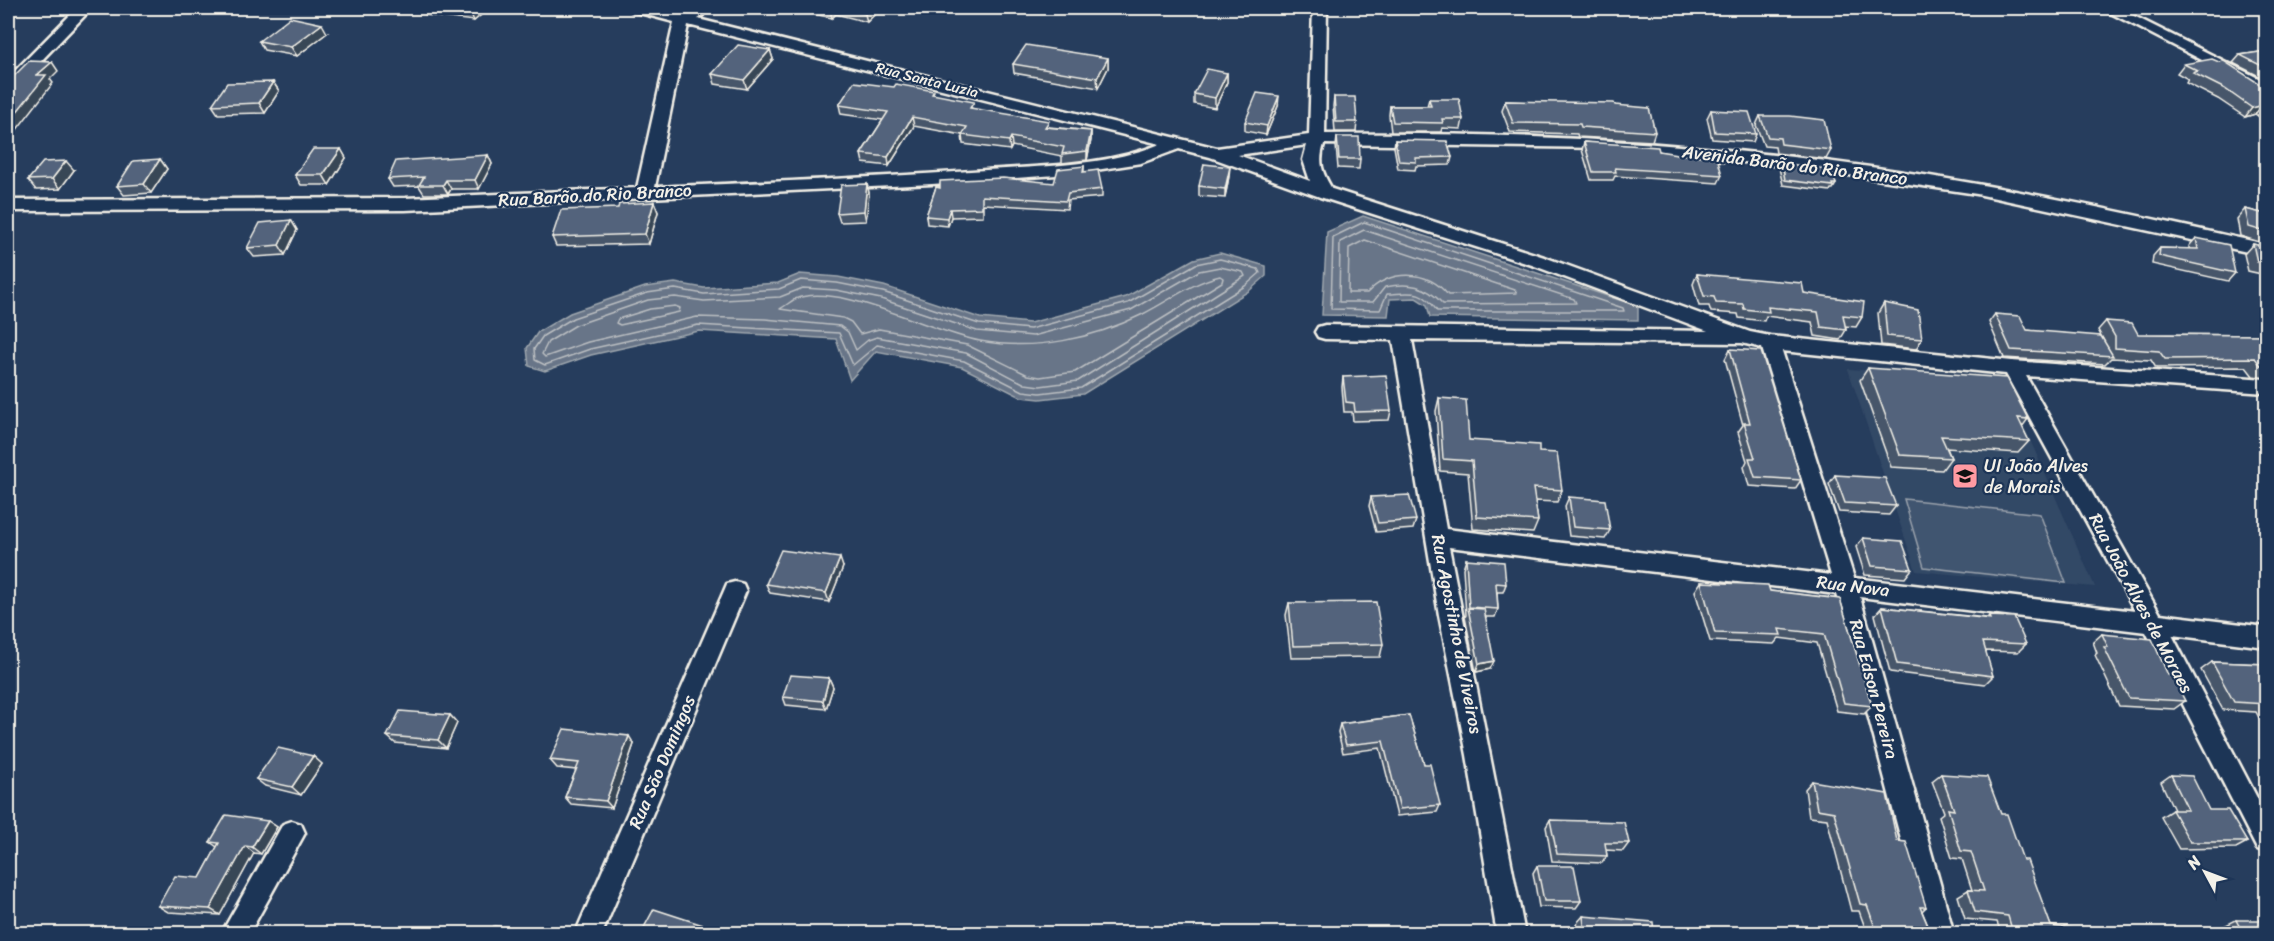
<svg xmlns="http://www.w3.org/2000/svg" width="2274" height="941" viewBox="0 0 2274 941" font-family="Sriracha,sans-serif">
  <rect width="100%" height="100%" fill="#263d5d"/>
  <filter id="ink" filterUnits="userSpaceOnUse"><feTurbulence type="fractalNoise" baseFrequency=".0167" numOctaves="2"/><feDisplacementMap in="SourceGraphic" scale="12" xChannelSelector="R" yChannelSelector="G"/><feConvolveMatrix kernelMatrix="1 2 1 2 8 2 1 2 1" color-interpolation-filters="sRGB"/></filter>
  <g filter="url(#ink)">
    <path fill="#334966" d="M1848,369L2004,381L2095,587L1916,571Z"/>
    <path fill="#40546f" stroke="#9aa2ac" stroke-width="1.5" d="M1904,499L2040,514L2066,583L1924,567Z"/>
    <g fill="#677588" stroke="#9fa7ae" stroke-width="1.5">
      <path d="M1363,216L1638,306V320L1430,317L1427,305L1416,298L1390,299L1388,316L1322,315L1327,232Z"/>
      <path d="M1220,253L1266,266V276L1249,291L1083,394L1040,399L1021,397L962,367L876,351L850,380L836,339L699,331L591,355L545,371L529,366L527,348L538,332L570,313L645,287L675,283L704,288L778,283L800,274L838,277L884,286L980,318L1030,323L1126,297L1194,259Z"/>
    </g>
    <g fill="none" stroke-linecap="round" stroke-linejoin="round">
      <g stroke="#bcbfc2" stroke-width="1.5">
        <path d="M1364,222L1623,308L1624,311H1437C1422,288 1412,293 1387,294L1380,310L1331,309L1333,237Z"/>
        <path d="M1364,230L1574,299L1576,303L1443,304C1426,285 1409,282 1385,287L1373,302H1339L1340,242Z"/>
        <path d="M1365,240L1515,290L1517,293L1448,295C1427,269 1390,269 1367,293H1348L1349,248Z"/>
        <path d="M1220,259L1258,269L1260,273L1245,286L1081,388L1040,393L1023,391L964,361L877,345L853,365L839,333L698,325L590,349L545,365L535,360L534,349L543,336L573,318L647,293L675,289L704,294L779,289L801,280L837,283L883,292L979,324L1030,329L1128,303L1196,264Z"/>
        <path d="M1220,267L1243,272L1245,276L1078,381L1040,386L1025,384L966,353L877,337L868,340L856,350L848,332L840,326L765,319L697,317L588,342L545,357L542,354L548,342L576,325L648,300L675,297L704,301L780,297L803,288L836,290L881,299L977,331L1033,336L1131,310L1199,271Z"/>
        <path d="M1220,276L1223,278L1222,282L1075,372L1040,377L1028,375L967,345L879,329L860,334L851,322L843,318L780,309C785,306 790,302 795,299C839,281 933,333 980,341C1035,351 1093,339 1143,314C1169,301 1191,283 1220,276Z"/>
        <path d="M675,306L680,308L679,312L620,325L616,323L618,319L650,309Z"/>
      </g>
      <defs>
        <g id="minor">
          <path d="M77,8H92L14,89L8,91V78Z"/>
          <path d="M630,8C654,5 672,17 696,11L703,15L698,19L1217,148L1309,135L1313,8H1327L1325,134C1543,131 1762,146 1977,184C2074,201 2170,223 2266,244V256L1977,194L1801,168L1605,148L1324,144C1318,163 1322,172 1332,189L1544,257L1750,332L1770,336L2012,361L2266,379V393L2026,376L2160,614L2266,627V647L2172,635L2266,815V852L2257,849L2146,632L1860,597L1954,934H1926L1836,594L1449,547L1525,934H1497L1467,755L1439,615L1393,340L1325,339L1318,337L1315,332L1318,327L1325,325L1708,331L1532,265L1320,197L1210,157L1179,149L1141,163L1070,174L932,184L405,210L8,211V200L405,198L637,188L674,22L632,11ZM688,25L1160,144C1106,166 1044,166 986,170C876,178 765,182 655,187ZM1307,145L1303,160L1310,181L1238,155ZM1412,340L1742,343L1762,348L1831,575L1446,529ZM1782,351L2006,374L2135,611L1854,578Z"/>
          <path d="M2101,8H2118L2266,82V93Z"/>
          <path d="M735,582L743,584L746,591L602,934H575L724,591L727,584Z"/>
          <path d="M292,821L301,824L305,833L249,934H221L283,824Z"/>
        </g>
      </defs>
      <use href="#minor" stroke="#f4f1e8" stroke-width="5"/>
      <use href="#minor" fill="#1d3557" fill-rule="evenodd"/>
    </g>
    <g fill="#47566a" stroke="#f4f1e8" stroke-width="1.5">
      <path d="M422,8H489L474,21L426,15Z"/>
      <path d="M787,8H881L867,22L836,14L832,18Z"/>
      <path d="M327,33L297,56L264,50L259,41Z"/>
      <path d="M770,50L773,59L747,89L715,84L712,74Z"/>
      <path d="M2266,51V75L2259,76L2233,63L2240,55Z"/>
      <path d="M1108,58V68L1098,88L1014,73L1013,64Z"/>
      <path d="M2184,64L2266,88V122L2255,114L2245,117L2218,99L2186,83L2188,79L2177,73Z"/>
      <path d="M1227,73V82L1215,108L1194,104V94Z"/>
      <path d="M273,82L279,91L265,113L218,114L212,105Z"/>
      <path d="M934,95L974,109L1049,127L1091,131V140L1087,160L1062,163V156L1012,146L1010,150L963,144L962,135L914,126L889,166L863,163L861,154L883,120L841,114L839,105Z"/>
      <path d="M1334,97L1357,122L1356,132H1335L1333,106Z"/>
      <path d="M1429,99L1463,119L1461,129L1442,128L1441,132H1391L1389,115L1390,106H1427Z"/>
      <path d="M1505,101L1615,105L1655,132L1652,141L1578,137L1577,134L1510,132L1502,111Z"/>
      <path d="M1278,106L1266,135L1245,131V122Z"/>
      <path d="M1711,110L1756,134L1753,142L1712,139L1707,118Z"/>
      <path d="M1760,116L1831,150L1826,159L1776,153L1775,147L1764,146L1756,125Z"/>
      <path d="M1337,137L1360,159L1359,169L1338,168L1336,146Z"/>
      <path d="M1395,140L1452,157L1450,165L1416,166L1415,170L1398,169L1394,147Z"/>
      <path d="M1584,142L1659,151L1722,175L1718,183L1615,176L1613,180H1591L1582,150Z"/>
      <path d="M341,149L346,158L329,185H301L295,175Z"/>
      <path d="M488,155L492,164L479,189H451L448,194H424L419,186L393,187L388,179Z"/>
      <path d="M160,159L167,169L151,193L124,195L117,186Z"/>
      <path d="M1782,163L1836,184L1833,189H1831L1830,191L1783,185L1779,168Z"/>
      <path d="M1084,166V172L1102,189V197L1068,200L1067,209L983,204V216L951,217L948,226L927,224L926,216L936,187L1054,183Z"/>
      <path d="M74,170L60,189L36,190L28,180Z"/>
      <path d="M1229,176L1225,198L1199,196V186Z"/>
      <path d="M867,184L869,193L866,221L840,222L837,213Z"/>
      <path d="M654,202L658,212L649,244L556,246L552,237L618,208Z"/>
      <path d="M2245,209L2266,214V244L2240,236L2237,219Z"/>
      <path d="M291,220L297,230L285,255L254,257L247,248Z"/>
      <path d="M2196,238L2235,273L2228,281L2152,264L2153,256L2160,248L2189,249V246Z"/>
      <path d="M2253,244L2266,247V275L2248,271L2244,254Z"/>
      <path d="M1697,274L1804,293L1862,317L1856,327L1845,326L1846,330L1840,340L1815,336L1812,322L1766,316L1764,321L1739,318L1738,314L1711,312L1709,306H1699L1693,284Z"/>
      <path d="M1884,303L1922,339L1916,349L1881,345L1878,313Z"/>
      <path d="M1995,314L2027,330L2104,341L2098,330L2106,321L2138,334L2266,335V378L2253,376L2246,367L2156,368L2151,360L2111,358L2105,364L2004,358L1989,322Z"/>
      <path d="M1730,349L1801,480L1795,489L1749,486L1744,467L1747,461L1738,432L1743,425L1725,359Z"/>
      <path d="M1868,368L2028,419L2022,427L2029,441L2018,453L1947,448L1951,458L1942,470L1891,467L1860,380Z"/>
      <path d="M1343,377L1391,411L1389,420L1353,421L1352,412H1344L1342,387Z"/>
      <path d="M1439,398L1469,440L1539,452L1562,490L1557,502L1535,501L1538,521L1533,533L1473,529L1468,473L1440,471L1436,411Z"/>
      <path d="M1835,475L1896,506L1889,515L1839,512L1829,484Z"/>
      <path d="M1371,497L1416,520L1413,529L1376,532L1369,506Z"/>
      <path d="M1569,497L1610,530L1605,539L1569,536L1565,506Z"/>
      <path d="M1863,538L1912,569L1905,578L1865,575L1856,547Z"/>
      <path d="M1466,559L1506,584L1503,592H1497L1498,609L1495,617H1485L1490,669L1476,672L1465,617L1466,615L1463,568Z"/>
      <path d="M843,567L829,602L770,593L766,584Z"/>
      <path d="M1701,582L1770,591L1840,599L1872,706L1864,714L1837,711L1817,643L1779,638L1774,644L1710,641L1695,591Z"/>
      <path d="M1289,603L1383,644L1380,657L1291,658L1286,615Z"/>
      <path d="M1882,607L1987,618L1989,616L2026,644L2018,652L1985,651L1993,676L1985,684L1890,672L1875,615Z"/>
      <path d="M2102,634L2168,675L2185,701L2174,709L2119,706L2095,655L2097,653L2093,642Z"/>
      <path d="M2212,662L2266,664V731L2256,712L2223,710L2201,670Z"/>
      <path d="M829,678L833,687L826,709L786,705L783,697Z"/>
      <path d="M450,715L457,723L446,748L395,743L387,736Z"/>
      <path d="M1409,715L1424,764L1440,805L1437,812L1397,816L1380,748L1343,753L1338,732L1340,724Z"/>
      <path d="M634,744L612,808L571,804L565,797L576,770L557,768L550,760Z"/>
      <path d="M313,756L322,764L301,795L265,786L256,779Z"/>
      <path d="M1941,774L2001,814L2023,860L2051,926L2073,933H2001L1997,922L1965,919L1958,896L1968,890H1972L1962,859L1952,858L1939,816L1944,812L1932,781Z"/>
      <path d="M2171,775L2209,810L2247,842L2236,848L2179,849L2161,817L2172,810H2174L2161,782Z"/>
      <path d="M1812,781L1897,841L1926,907L1922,911L1931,933H1867L1859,911H1851L1827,819L1809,817L1805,789Z"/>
      <path d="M1550,820L1629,843L1623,851L1606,850L1607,856L1602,863L1552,861L1546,827Z"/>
      <path d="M268,821L277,827L261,854L254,853L220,915L168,912L158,906L200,878L217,847L210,842Z"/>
      <path d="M1537,866L1581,901L1576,908L1539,907L1533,873Z"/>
      <path d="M1583,916L1654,933H1577L1576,924Z"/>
      <path d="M2236,920L2266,933H2228L2224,926Z"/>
    </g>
    <g fill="#394656" stroke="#f4f1e8" stroke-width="1.5">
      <path d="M477,8H489L474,21L471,14Z"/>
      <path d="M833,8H835L836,14L832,18L830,10Z"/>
      <path d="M872,8H881L867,22L865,14Z"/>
      <path d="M322,24L327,33L297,56L291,47Z"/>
      <path d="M770,50L773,59L747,89L744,80Z"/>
      <path d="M1108,58V68L1098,88L1097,78Z"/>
      <path d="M52,62L58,71L50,79L53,83L8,141V123L37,75Z"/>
      <path d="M2266,68V75L2259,76Z"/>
      <path d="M1227,73V82L1215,108V98Z"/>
      <path d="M273,82L279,91L265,113L259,103Z"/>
      <path d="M1279,96L1278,106L1266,135L1267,126Z"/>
      <path d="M2263,105L2255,114L2245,117L2252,108Z"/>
      <path d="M912,117L914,126L889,166L888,157Z"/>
      <path d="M1091,131V140L1087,160V151Z"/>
      <path d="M1011,137L1012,146L1010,150L1009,141Z"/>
      <path d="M341,149L346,158L329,185L323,175Z"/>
      <path d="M488,155L492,164L479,189L475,180Z"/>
      <path d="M160,159L167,169L151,193L144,184Z"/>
      <path d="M66,161L74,170L60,189L52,179Z"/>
      <path d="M1230,167L1229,176L1225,198V189Z"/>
      <path d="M446,180L451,189L448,194L443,185Z"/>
      <path d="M867,184L869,193L866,221L864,211Z"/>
      <path d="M654,202L658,212L649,244L645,234Z"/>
      <path d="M950,209L951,217L948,226L947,218Z"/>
      <path d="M291,220L297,230L285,255L279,245Z"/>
      <path d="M840,558L843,567L829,602L826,593Z"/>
      <path d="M1494,661L1490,669L1476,672L1479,664Z"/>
      <path d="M829,678L833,687L826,709L823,701Z"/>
      <path d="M450,715L457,723L446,748L438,740Z"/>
      <path d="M629,736L634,744L612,808L606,801Z"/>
      <path d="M313,756L322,764L301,795L292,787Z"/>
      <path d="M268,821L277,827L261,854L252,847Z"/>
      <path d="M245,846L254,853L220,915L210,909Z"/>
      <path d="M703,925L708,931L707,933H698Z"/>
    </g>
    <g fill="#52647b" stroke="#f4f1e8" stroke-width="1.5">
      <path d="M424,8H477L471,14Z"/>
      <path d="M819,8H833L830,10Z"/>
      <path d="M840,8H872L865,14Z"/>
      <path d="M290,17L322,24L291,47L259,41Z"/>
      <path d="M738,45L770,50L744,80L712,74Z"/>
      <path d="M1026,45L1108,58L1097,78L1013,64Z"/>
      <path d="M2266,51V68L2240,55Z"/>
      <path d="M2212,59L2219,62L2224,61L2266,88V107L2263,105L2252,108L2225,89L2193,73L2198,71L2184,64Z"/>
      <path d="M29,61L52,62L37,75H46L8,123V82Z"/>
      <path d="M1207,69L1227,73L1215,98L1194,94Z"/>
      <path d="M273,82L259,103L212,105L227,83Z"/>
      <path d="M854,82L894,87L896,84L934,91L932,94L974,102L970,108L1049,121L1045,127L1091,131L1087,151L1062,154L1064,147L1011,137L1009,141L962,135L967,127L912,117L888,157L861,154L888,112L839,105Z"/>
      <path d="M1257,93L1279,96L1267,126L1245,122Z"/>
      <path d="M1334,97H1355L1357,122H1336Z"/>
      <path d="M1429,99H1459L1463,119H1442L1443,123L1393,122L1390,106H1431Z"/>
      <path d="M1505,101L1614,103L1615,105L1649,108L1655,132L1581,127L1580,124L1513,123Z"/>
      <path d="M1711,110L1749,112L1756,134L1715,132Z"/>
      <path d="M1760,116H1790L1824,120L1831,150L1781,144L1780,138L1768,137Z"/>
      <path d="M1337,137H1359L1360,159H1339Z"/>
      <path d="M1395,140L1447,141L1452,157L1416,158V162L1399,161Z"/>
      <path d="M1584,142L1658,147L1659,151L1677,154L1717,157L1722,175L1615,168L1616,172H1593Z"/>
      <path d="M313,149H341L323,175H295Z"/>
      <path d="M488,155L475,180H446L443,185H419L424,177L388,179L396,161Z"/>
      <path d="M160,159L144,184L117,186L133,161Z"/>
      <path d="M66,161L52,179L28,180L43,162Z"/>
      <path d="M1782,163L1832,170L1836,184H1832L1833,186L1785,180Z"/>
      <path d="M1204,164L1230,167L1225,189L1199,186Z"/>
      <path d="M1084,166L1083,172L1098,170L1102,189L1068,193L1066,201L982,196V208L950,209L947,218L926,216L936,187L940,188V181L1003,178L1054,183L1058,169Z"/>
      <path d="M867,184L864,211L837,213L841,185Z"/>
      <path d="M654,202L645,234L552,237L561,210L618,208L619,204Z"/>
      <path d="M2245,209L2266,214V232L2249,227Z"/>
      <path d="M291,220L279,245L247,248L260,223Z"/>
      <path d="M2196,238L2229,245L2235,273L2159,256L2160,248L2198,249Z"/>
      <path d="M2253,244L2266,247V264L2257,262Z"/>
      <path d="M1697,274L1802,283L1804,293L1864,302L1862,317L1843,315L1846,330L1821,327L1818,312L1768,307L1769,312L1744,309L1743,304L1716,303L1714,297L1704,296Z"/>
      <path d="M1884,303L1918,310L1922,339L1887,336Z"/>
      <path d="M1995,314L2020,316L2027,330L2101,336L2113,356L2011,350Z"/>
      <path d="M2106,321L2132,323L2138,334L2266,335V367H2262L2255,358L2165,359L2159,351L2115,348V337Z"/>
      <path d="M1730,349L1761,351L1801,480L1755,477L1749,458H1755L1744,423H1750Z"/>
      <path d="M1868,368L2007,378L2028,419L2018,418L2029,441L1941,436L1951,458L1900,455Z"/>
      <path d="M1386,375L1391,411L1355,412L1354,403L1346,402L1343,377Z"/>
      <path d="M1439,398L1466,400L1469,440L1539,445V452L1557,453L1562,490L1533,488L1538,521L1477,517L1472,461L1443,459Z"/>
      <path d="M1835,475L1885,478L1896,506L1845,503Z"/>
      <path d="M1409,495L1416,520L1378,523L1371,497Z"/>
      <path d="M1569,497L1605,500L1610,530L1573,527Z"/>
      <path d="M1863,538L1902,541L1912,569L1872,566Z"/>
      <path d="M781,550L840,558L826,593L766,584Z"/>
      <path d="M1466,559L1504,562L1506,584L1496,583L1498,609L1469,607Z"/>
      <path d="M1701,582L1768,585L1770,591L1840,599L1872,706L1844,703L1824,634L1779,629L1781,635L1715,633Z"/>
      <path d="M1376,602L1383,644L1293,646L1289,603Z"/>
      <path d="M1882,607L1990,619L1989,616L2014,617L2026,644L1983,642L1993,676L1897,664Z"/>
      <path d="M1468,608L1484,609L1494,661L1479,664Z"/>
      <path d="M2102,634L2152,639L2168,675H2172L2185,701L2129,698L2104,647H2108Z"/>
      <path d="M2212,662L2266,664V704L2234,702Z"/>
      <path d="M790,675L829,678L823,701L783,697Z"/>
      <path d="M400,711L450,715L438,740L387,736Z"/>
      <path d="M1409,715L1424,764H1430L1440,805L1400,809L1383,741L1346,745L1340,724Z"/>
      <path d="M564,729L629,736L606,801L565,797L579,763L550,760Z"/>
      <path d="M278,748L313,756L292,787L256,779Z"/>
      <path d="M1941,774L1987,777L2001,814H2007L2023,860H2027L2051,926L2071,928L2073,933H2013L2008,916L1975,912L1968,890L1984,891L1971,852L1961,851L1948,809L1954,810Z"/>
      <path d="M2171,775L2192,776L2209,810H2228L2247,842H2190L2172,810H2188Z"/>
      <path d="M1812,781L1887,794L1897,841L1906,842L1926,907H1920L1931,933H1877L1867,905L1860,904L1834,812L1817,809Z"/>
      <path d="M226,815L268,821L252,847L245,846L210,909L158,906L175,876L200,878L219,843L210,842Z"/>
      <path d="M1550,820L1624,822L1629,843H1605L1607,856L1557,854Z"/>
      <path d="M1537,866H1574L1581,901H1544Z"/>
      <path d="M654,909L703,925L698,933H641Z"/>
      <path d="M1583,916L1653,922L1654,933H1585Z"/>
      <path d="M2236,920H2266V933H2243Z"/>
      <path d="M494,926L542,930L541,933H491Z"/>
    </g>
  </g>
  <defs>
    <symbol id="school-square" viewBox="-11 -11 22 22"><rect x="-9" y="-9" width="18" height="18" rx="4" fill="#ff9aa2" stroke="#1d3557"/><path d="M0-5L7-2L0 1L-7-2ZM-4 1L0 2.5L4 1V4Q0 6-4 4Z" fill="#111"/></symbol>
  </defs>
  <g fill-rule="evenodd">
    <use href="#school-square" x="1950" y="461" width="30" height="30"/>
  </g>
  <g text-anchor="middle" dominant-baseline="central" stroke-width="4.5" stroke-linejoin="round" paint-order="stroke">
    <g font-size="15" fill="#f4f1e8" stroke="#1d3557">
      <text transform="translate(927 80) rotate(14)">Rua Santa Luzia</text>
    </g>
    <g font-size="18" fill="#f4f1e8" stroke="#1d3557">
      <text transform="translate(1795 165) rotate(7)">Avenida Barão do Rio Branco</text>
      <text transform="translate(595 195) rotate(-3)">Rua Barão do Rio Branco</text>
      <text transform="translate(1853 586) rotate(7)">Rua Nova</text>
      <text transform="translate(2141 603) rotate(62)">Rua João Alves de Moraes</text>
      <text transform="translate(1457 634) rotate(79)">Rua Agostinho de Viveiros</text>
      <text transform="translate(1874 689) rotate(75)">Rua Edson Pereira</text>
      <text transform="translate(662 762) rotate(-67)">Rua São Domingos</text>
    </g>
    <g font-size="18" fill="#f4f1e8" stroke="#1d3557" text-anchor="start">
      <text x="1984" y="466">UI João Alves<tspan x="1984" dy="21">de Morais</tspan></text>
    </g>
  </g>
  <rect width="2274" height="941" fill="none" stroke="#1d3557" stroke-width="30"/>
  <rect x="15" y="15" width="2244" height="911" fill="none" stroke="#f4f1e8" stroke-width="2" filter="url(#ink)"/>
  <g transform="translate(2205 872) rotate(311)" stroke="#1d3557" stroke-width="4.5" paint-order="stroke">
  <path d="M0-4.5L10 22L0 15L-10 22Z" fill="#f4f1e8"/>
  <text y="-9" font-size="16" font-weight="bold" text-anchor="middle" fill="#f4f1e8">N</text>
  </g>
</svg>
